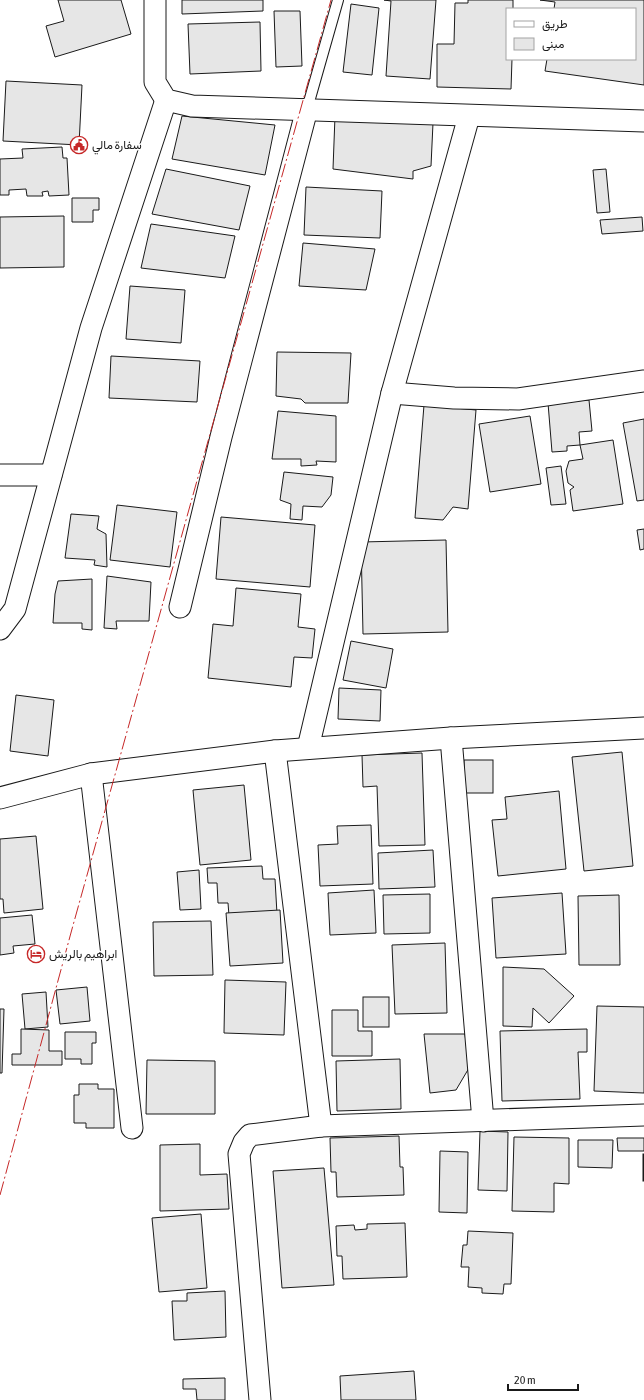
<svg xmlns="http://www.w3.org/2000/svg" width="644" height="1400" viewBox="0 0 644 1400" font-family="'Asap Condensed',Vazirmatn,sans-serif">
  <rect width="100%" height="100%" fill="#fff"/>
  <g fill="#e6e6e6" stroke="#1a1a1a">
    <path d="M58,0H121L131,34L55,57L46,26L64,21Z"/>
    <path d="M182,0H263V11L182,14Z"/>
    <path d="M384,0H436L430,79L386,76L391,1Z"/>
    <path d="M468,0H513V9H507V59H512L511,89L437,87V44H454L455,3H468Z"/>
    <path d="M540,0H644V85L545,71L547,59H635V9H554L555,2Z"/>
    <path d="M351,4L379,8L372,75L343,72Z"/>
    <path d="M274,11H300L302,66L276,67Z"/>
    <path d="M260,22L261,71L190,74L188,24Z"/>
    <path d="M6,81L82,85L79,145L3,141Z"/>
    <path d="M182,116L275,125L265,175L172,159Z"/>
    <path d="M335,116L433,123L431,166L413,171V179L333,169Z"/>
    <path d="M62,147L63,158H67L69,195L49,196L48,191L42,192L43,196H27L26,189L9,190V195H0V159L23,158L22,149Z"/>
    <path d="M166,169L250,186L239,230L152,214Z"/>
    <path d="M606,169L610,212L597,213L593,170Z"/>
    <path d="M306,187L382,191L380,238L304,235Z"/>
    <path d="M72,198H99V210H93V222H72Z"/>
    <path d="M64,216V267L0,268V217Z"/>
    <path d="M642,217L643,231L602,234L600,220Z"/>
    <path d="M151,224L235,236L225,278L141,268Z"/>
    <path d="M303,243L375,249L366,290L299,286Z"/>
    <path d="M130,286L185,290L181,343L126,339Z"/>
    <path d="M277,352L351,353L348,403H305L301,399L276,396Z"/>
    <path d="M111,356L200,361L197,402L109,398Z"/>
    <path d="M589,400L592,431L579,432L580,445L567,446V451L552,452L548,403Z"/>
    <path d="M424,405L476,410L468,509L453,507L443,520L415,518Z"/>
    <path d="M278,411L336,416V462L316,461L317,465L301,466V459H272Z"/>
    <path d="M530,416L541,484L490,492L479,424Z"/>
    <path d="M644,419V500L637,501L623,423Z"/>
    <path d="M613,440L623,504L573,511L570,490L574,487L568,483L566,471L569,461L583,459L580,445Z"/>
    <path d="M561,466L566,504L551,505L546,468Z"/>
    <path d="M284,472L333,477L331,495L322,507L303,506L302,520L290,519L291,504L280,500Z"/>
    <path d="M117,505L177,512L170,567L110,560Z"/>
    <path d="M71,514L99,516L97,529L106,534L107,567L94,565L95,560L65,558Z"/>
    <path d="M221,517L315,525L310,587L216,579Z"/>
    <path d="M644,529V549L640,550L637,530Z"/>
    <path d="M446,540L448,632L363,634L361,542Z"/>
    <path d="M107,576L151,582L149,621H116L117,629L104,628Z"/>
    <path d="M92,579V630L82,629V623H53L55,594L58,581Z"/>
    <path d="M236,588L301,594L298,627L315,629L312,658L294,657L291,687L208,678L213,624L233,626Z"/>
    <path d="M351,641L393,649L386,688L343,680Z"/>
    <path d="M339,688L381,690L380,721L338,719Z"/>
    <path d="M16,695L54,700L48,756L10,751Z"/>
    <path d="M622,752L633,866L584,871L572,757Z"/>
    <path d="M422,753L425,845L379,846L377,786L363,787L362,755Z"/>
    <rect x="464" y="760" width="29" height="33"/>
    <path d="M244,785L251,860L200,865L193,790Z"/>
    <path d="M559,791L566,869L498,876L492,820L507,819L505,797Z"/>
    <path d="M371,825L373,884L320,886L318,845L338,844L337,826Z"/>
    <path d="M36,836L43,909L4,913L3,899H0V839Z"/>
    <path d="M433,850L435,887L379,889L378,853Z"/>
    <path d="M262,866L263,879H275L277,914L229,916L228,903H218L217,883H208L207,868Z"/>
    <path d="M199,870L201,909L180,910L177,872Z"/>
    <path d="M374,890L376,933L330,935L328,893Z"/>
    <path d="M562,893L566,954L496,958L492,898Z"/>
    <path d="M430,894V933L384,934L383,895Z"/>
    <path d="M619,895L620,965H579L578,896Z"/>
    <path d="M280,910L283,963L230,966L226,913Z"/>
    <path d="M32,915L35,944L13,946L14,953L0,955V918Z"/>
    <path d="M211,921L213,975L154,976L153,922Z"/>
    <path d="M445,943L447,1013L395,1014L392,945Z"/>
    <path d="M503,967L544,969L574,996L549,1023L533,1008L532,1027L503,1026Z"/>
    <path d="M225,980L286,982L284,1035L224,1033Z"/>
    <path d="M87,987L90,1021L60,1024L56,990Z"/>
    <path d="M46,992L48,1027L25,1029L22,994Z"/>
    <rect x="363" y="997" width="26" height="30"/>
    <path d="M597,1006L644,1007V1093L594,1091Z"/>
    <path d="M0,1009H4L2,1073H0Z"/>
    <path d="M332,1010H358V1031H372V1056H332Z"/>
    <path d="M21,1029L49,1030V1051H62V1065H12V1054H21Z"/>
    <path d="M587,1029V1052H578L580,1099L502,1101L500,1031Z"/>
    <path d="M65,1032H96V1043H92V1064H81V1059H65Z"/>
    <path d="M424,1034H465L469,1068L456,1090L430,1093Z"/>
    <path d="M400,1059L401,1109L337,1111L336,1061Z"/>
    <path d="M147,1060L215,1061V1114H146Z"/>
    <path d="M79,1084H98V1089H114V1128H86V1123H74V1095H79Z"/>
    <path d="M480,1131L508,1132L507,1191L478,1190Z"/>
    <path d="M399,1136L400,1167H403L404,1195L337,1197L336,1172H331L330,1138Z"/>
    <path d="M514,1137L569,1138V1184L554,1183V1212L512,1211Z"/>
    <path d="M617,1138H644V1151H618Z"/>
    <path d="M578,1140H613L612,1168L578,1167Z"/>
    <path d="M200,1144V1175L227,1174L229,1209L160,1211V1145Z"/>
    <path d="M440,1151L468,1152L467,1213L439,1212Z"/>
    <rect x="643" y="1154" width="1" height="27"/>
    <path d="M324,1168L334,1285L282,1288L273,1171Z"/>
    <path d="M201,1214L207,1288L159,1292L152,1218Z"/>
    <path d="M405,1223L407,1277L343,1279L342,1256H337L336,1226L354,1225L355,1230L367,1229V1224Z"/>
    <path d="M468,1231L513,1233L511,1284H504L503,1294L482,1293V1288L468,1287L469,1267H461L463,1245H467Z"/>
    <path d="M225,1291L226,1337L174,1340L172,1301H187V1293Z"/>
    <path d="M414,1371L416,1400H341L340,1376Z"/>
    <path d="M225,1378V1400H197L196,1389H183V1379Z"/>
  </g>
  <g fill="none" stroke-linecap="round" stroke-linejoin="round">
    <defs>
      <path id="lane" d="M307,109L338,0"/>
      <g id="street">
        <path d="M155,0V82L166,100L192,106L644,121"/>
        <path d="M392,393L454,398L518,399L644,381"/>
        <path d="M0,475H51"/>
        <path d="M180,607L221,437L307,109"/>
        <path d="M0,629L15,609L91,328L166,100"/>
        <path d="M451,738L483,1121"/>
        <path d="M308,748L392,393L469,116"/>
        <path d="M275,751L321,1126L644,1115"/>
        <path d="M91,774L132,1128"/>
        <path d="M0,798L91,774L275,751L451,738L644,728"/>
        <path d="M260,1400L239,1154L244,1142L250,1135L321,1126"/>
      </g>
    </defs>
    <use href="#lane" stroke="#1a1a1a" stroke-width="12"/>
    <use href="#street" stroke="#1a1a1a" stroke-width="23"/>
    <use href="#lane" stroke="#fff" stroke-width="10"/>
    <use href="#street" stroke="#fff" stroke-width="21"/>
    <path stroke="#c62828" stroke-width="1" stroke-dasharray="14 3 2 3" stroke-linecap="butt" d="M0,1195L72,929L331,0"/>
  </g>
  <defs>
    <symbol id="civic-ring" viewBox="-11 -11 22 22"><circle r="9.5" fill="#fff" stroke="#c62828" stroke-width="1.5"/><path d="M-.6-6.5H3V-4.5H.6V-3L4-1V1h2V6H-6V1h2V-1L-.6-3ZM-1.2 2.5V6h2.4V2.5Z" fill="#c62828"/></symbol>
    <symbol id="hotel-ring" viewBox="-11 -11 22 22"><circle r="9.5" fill="#fff" stroke="#c62828" stroke-width="1.5"/><path d="M-6-4.5h1.5V1H6V5H4.5V3h-9V5H-6ZM-4 0a1.8 1.8 0 1 1 3.6 0ZM.5 0V-2.5h3Q6-2.5 6 0Z" fill="#c62828"/></symbol>
  </defs>
  <g fill-rule="evenodd">
    <use href="#civic-ring" x="69" y="135" width="20" height="20"/>
    <use href="#hotel-ring" x="26" y="944" width="20" height="20"/>
  </g>
  <g text-anchor="middle" dominant-baseline="central" stroke-width="3" stroke-linejoin="round" paint-order="stroke">
    <g font-size="12" fill="#1a1a1a" stroke="#fff" text-anchor="start">
      <text x="92" y="145">سفارة مالي</text>
      <text x="49" y="954">ابراهيم بالريش</text>
    </g>
  </g>
  <rect x="506" y="8" width="130" height="52" fill="#ffffff" stroke="#a3a3a3"/>
  <rect x="514" y="21" width="20" height="6" fill="#ffffff" stroke="#a3a3a3"/>
  <text x="542" y="28" font-size="12" fill="#1a1a1a">طريق</text>
  <rect x="514" y="38" width="20" height="12" fill="#e6e6e6" stroke="#a3a3a3"/>
  <text x="542" y="48" font-size="12" fill="#1a1a1a">مبنى</text>
  <path d="M508 1384v6h70v-6" fill="none" stroke="#1a1a1a" stroke-width="2"/>
  <text x="514" y="1384" font-size="12" fill="#1a1a1a" stroke="#ffffff" stroke-width="3" paint-order="stroke">20 m</text>
</svg>
